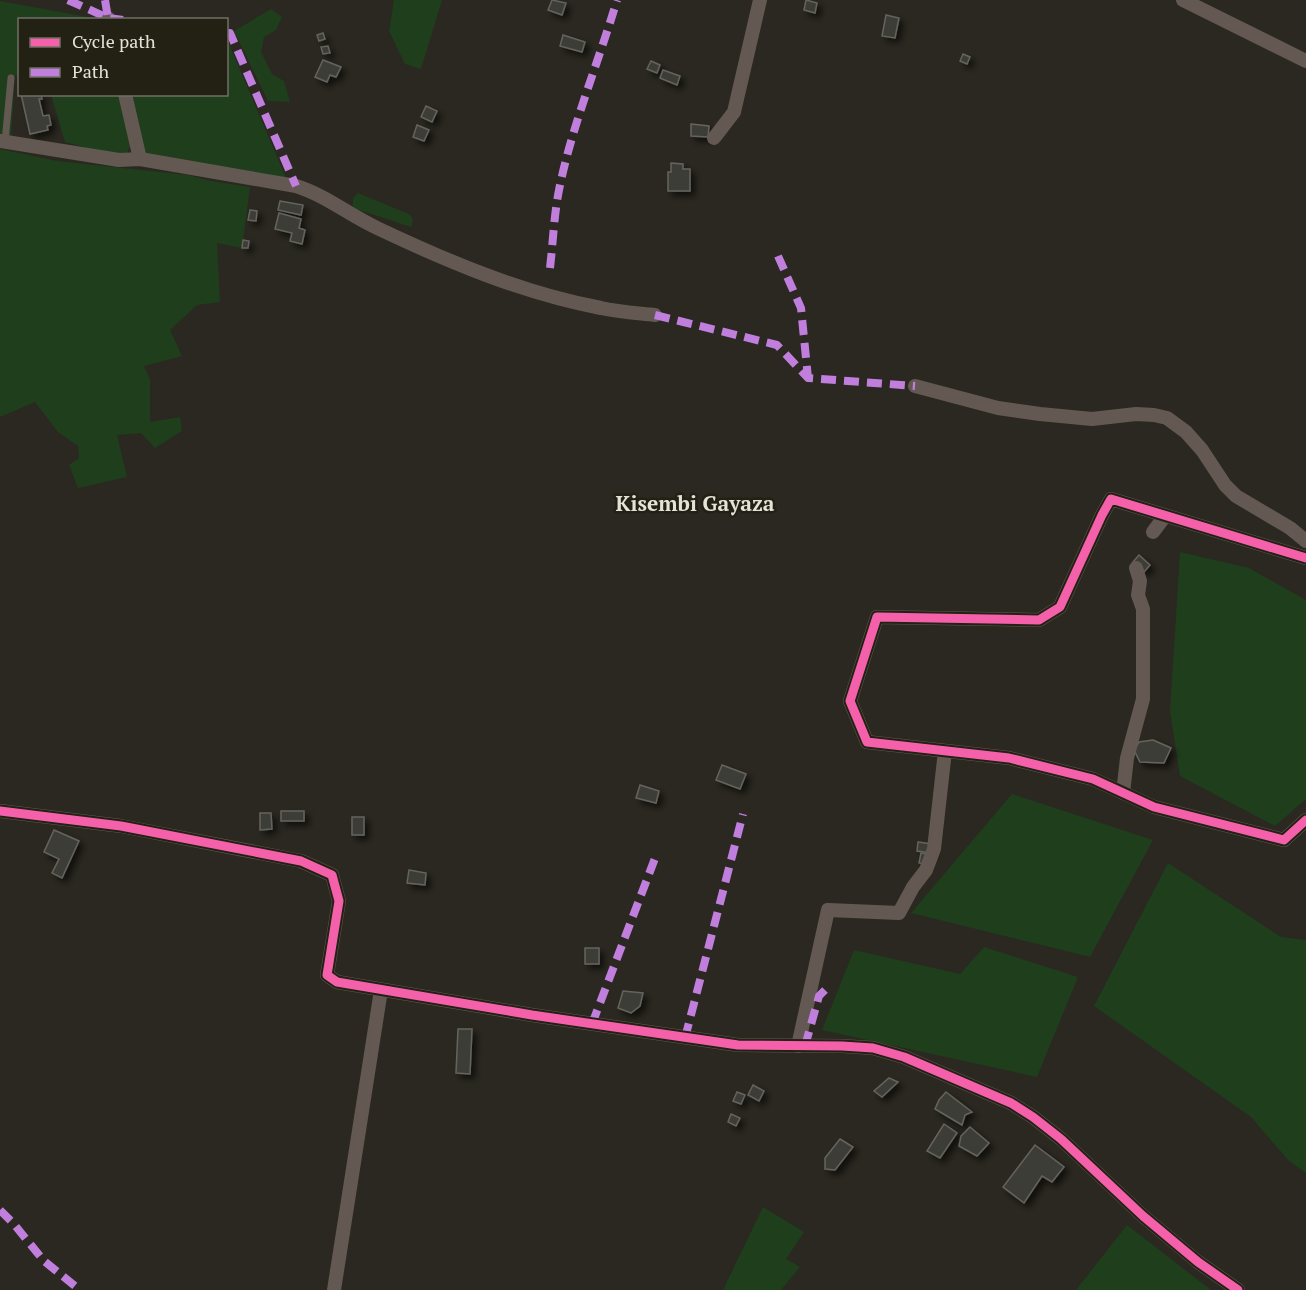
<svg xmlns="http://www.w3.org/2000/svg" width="1306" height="1290" viewBox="0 0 1306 1290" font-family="'PT Serif',serif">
  <defs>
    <filter id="shadow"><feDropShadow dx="4.5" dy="4.5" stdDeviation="3" flood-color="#0009"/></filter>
  </defs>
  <rect width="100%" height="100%" fill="#2a2820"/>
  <g fill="#1f3e1c">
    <path d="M394,0H442L421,69L405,64L389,31Z"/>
    <path d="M0,1L99,19L20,20L19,76H15L11,137L0,136Z"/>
    <path d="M271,9L282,17L276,30L264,37L261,52L272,74L284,81L290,102L268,101L234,31Z"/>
    <path d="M227,39L286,178L144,154L130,95L226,94Z"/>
    <path d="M51,95H119L131,144L126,155L120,157L65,142Z"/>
    <path d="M0,149L57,161L188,175L211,181L250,187L242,248L217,243L220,302L197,305L170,330L182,356L144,366L150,379V422L180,417L182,431L155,448L141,433L117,435L127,477L78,488L69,465L79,458L78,446L58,432L35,402L0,417Z"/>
    <path d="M358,193L409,214L413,219L411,227L353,208V198Z"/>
    <path d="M1180,552L1249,568L1306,600V799L1275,826L1180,776L1170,711Z"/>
    <path d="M1012,794L1153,840L1090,957L911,913Z"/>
    <path d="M1168,863L1281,937L1306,940V1173L1288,1160L1251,1117L1094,1006Z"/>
    <path d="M984,947L1078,977L1037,1077L822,1030L854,950L960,974Z"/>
    <path d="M763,1207L804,1232L786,1259L800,1267L781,1290H723Z"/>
    <path d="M1127,1225L1211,1290H1076Z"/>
  </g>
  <g fill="#3e3d37" stroke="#65635d" stroke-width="1.5" filter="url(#shadow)">
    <path d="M552,0L566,3L562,15L548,10Z"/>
    <path d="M806,0L817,3L815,13L804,10Z"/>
    <path d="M886,15L899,18L895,38L882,36Z"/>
    <path d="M323,33L325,39L319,41L317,35Z"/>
    <path d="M563,35L585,42L582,52L560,46Z"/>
    <path d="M328,46L330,53L323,54L321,47Z"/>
    <path d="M963,54L970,57L967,64L960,61Z"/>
    <path d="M323,60L341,67L336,77L330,75L327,82L315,77Z"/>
    <path d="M651,61L660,65L657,73L647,69Z"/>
    <path d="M663,70L680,76L677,85L660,78Z"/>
    <path d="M21,94H41L42,99H39L43,116L49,115L51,125L47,126L48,130L30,134Z"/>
    <path d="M426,106L437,111L432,122L421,117Z"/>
    <path d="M691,124L709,126L708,137L691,136Z"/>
    <path d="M417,125L429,130L424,141L413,137Z"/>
    <path d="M671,163L683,164V169H690V191H668V172H671Z"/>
    <path d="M280,201L303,205L301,215L278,210Z"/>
    <path d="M250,210L257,211L256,221L248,220Z"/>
    <path d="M279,213L301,219L299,228L305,230L302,244L290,241L292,233L275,229Z"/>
    <path d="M243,240L249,241L248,248H242Z"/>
    <path d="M1139,555L1150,565L1144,572L1133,562Z"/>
    <path d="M1153,740L1171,748L1164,763L1140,762L1134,750L1139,742Z"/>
    <path d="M722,765L746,774L740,789L716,780Z"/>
    <path d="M640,785L659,791L656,803L636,798Z"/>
    <rect x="281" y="811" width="23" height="10"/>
    <path d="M260,813H271L272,829L260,830Z"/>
    <rect x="352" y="817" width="12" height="18"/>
    <path d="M54,830L79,841L62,878L52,873L59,859L44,852Z"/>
    <path d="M918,842L932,844L931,853L917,851Z"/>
    <path d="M921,853L927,854L925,864L919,863Z"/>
    <path d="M409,870L426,873L425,885L407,883Z"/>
    <rect x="585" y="948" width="14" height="16"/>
    <path d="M623,991L643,993L640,1006L631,1013L618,1008Z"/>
    <path d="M458,1029H472L470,1074L456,1073Z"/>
    <path d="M889,1078L898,1082L882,1097L874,1091Z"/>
    <path d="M753,1085L764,1091L759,1101L748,1095Z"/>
    <path d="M737,1092L745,1095L741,1104L733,1101Z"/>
    <path d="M946,1092L972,1112L965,1115L962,1125L935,1109L939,1100Z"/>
    <path d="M731,1114L740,1118L736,1126L728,1122Z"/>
    <path d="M944,1124L957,1133L940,1158L927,1151Z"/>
    <path d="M970,1127L989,1143L977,1156L959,1146L961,1136Z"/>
    <path d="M840,1139L853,1147L835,1170L825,1169V1158Z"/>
    <path d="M1035,1145L1064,1167L1052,1182L1042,1176L1024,1203L1003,1187Z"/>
  </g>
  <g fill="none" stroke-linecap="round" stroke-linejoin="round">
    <path stroke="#645852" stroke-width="7" d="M5,142L11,78"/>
    <g stroke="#645852" stroke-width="14">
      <path d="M1183,0L1306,61"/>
      <path d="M108,18V20"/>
      <path d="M125,94L140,159"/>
      <path d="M714,138L734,112L760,0"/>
      <path d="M0,141L119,160L140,159L296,186C325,195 349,215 377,228C449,262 522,293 601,308C619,312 637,313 655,315"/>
      <path d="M915,386L998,408L1040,414L1092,419L1136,414L1154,415L1167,418L1186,432L1202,450L1225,485L1236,496L1290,528L1306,541"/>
      <path d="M1153,532L1165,516"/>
      <path d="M1306,558L1111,499L1102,515L1060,607L1039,620L877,617L850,701L867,742L1009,758L1093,779L1154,807L1284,840L1306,820"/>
      <path d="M1123,793L1127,758L1143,699V609L1138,595L1140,581L1136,568"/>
      <path d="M0,811L121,826L301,861L332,875L339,901L327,975L337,982L532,1015L738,1045L842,1046L873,1048L904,1057L1011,1103L1033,1117L1061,1139L1143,1216L1198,1262L1238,1290"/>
      <path d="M798,1046L828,910L899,913L913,887L926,870L934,849L945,751"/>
      <path d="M334,1290L381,990"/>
    </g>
    <g stroke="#c07fdc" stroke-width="8" stroke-dasharray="15 8" stroke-linecap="butt">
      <path d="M68,0L108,18L123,20"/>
      <path d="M105,0L108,18"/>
      <path d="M226,33H230L296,186"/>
      <path d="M778,256L801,308L808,378"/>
      <path d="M550,268C553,242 554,215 559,190C572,125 598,64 617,0"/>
      <path d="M655,315L777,345L808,378L915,386"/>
      <path d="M592,1024L657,853"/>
      <path d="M685,1038L743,814"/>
      <path d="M805,1046L819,996L825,990"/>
      <path d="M0,1210L13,1223L44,1261L80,1290"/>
    </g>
    <defs>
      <g id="cycleway">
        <path d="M1306,558L1111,499L1102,515L1060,607L1039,620L877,617L850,701L867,742L1009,758L1093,779L1154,807L1284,840L1306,820"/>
        <path d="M0,811L121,826L301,861L332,875L339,901L327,975L337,982L532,1015L738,1045L842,1046L873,1048L904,1057L1011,1103L1033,1117L1061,1139L1143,1216L1198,1262L1238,1290"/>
      </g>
    </defs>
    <use href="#cycleway" stroke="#232114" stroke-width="13"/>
    <use href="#cycleway" stroke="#f560ab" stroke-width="9"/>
  </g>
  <g text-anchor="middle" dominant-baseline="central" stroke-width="5" stroke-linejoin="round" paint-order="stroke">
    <g font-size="21" font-weight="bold" fill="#e4e3da" stroke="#232114">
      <text x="695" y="503">Kisembi Gayaza</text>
    </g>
  </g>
  <rect x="18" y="18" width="210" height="78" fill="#232114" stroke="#706f63" stroke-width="1.5"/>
  <rect x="30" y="38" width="30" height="9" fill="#f560ab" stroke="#706f63" stroke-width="1.5"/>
  <text x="72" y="48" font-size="18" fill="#e4e3da">Cycle path</text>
  <rect x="30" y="68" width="30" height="9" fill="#c07fdc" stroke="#706f63" stroke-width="1.5"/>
  <text x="72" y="78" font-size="18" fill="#e4e3da">Path</text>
</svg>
